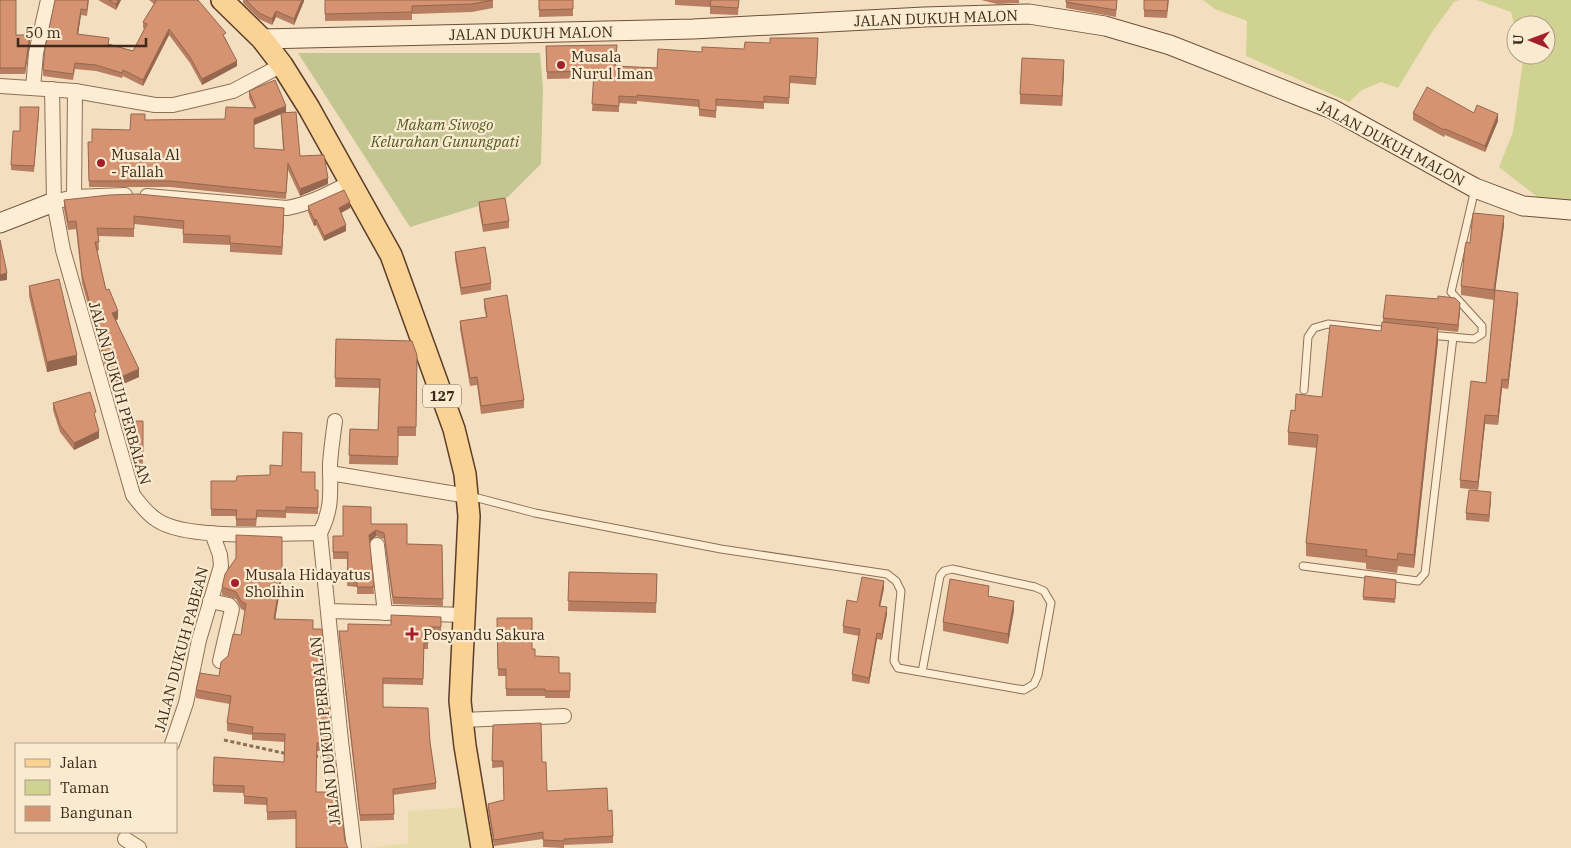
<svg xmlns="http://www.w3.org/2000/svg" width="1571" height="848" viewBox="0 0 1571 848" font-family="'IBM Plex Serif',serif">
  <rect width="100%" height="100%" fill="#f3dfbf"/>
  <path fill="#e9daac" d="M466,807L470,848H368L408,843V811Z"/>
  <g fill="#d0d292">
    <path d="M1203,0H1459L1454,2L1432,32L1398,88L1381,82L1362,90L1349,102L1246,56L1247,21L1215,9Z"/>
    <path d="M1477,0H1571V201L1545,203L1499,167L1513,132L1523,61L1522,55H1546V25H1516V31L1511,12Z"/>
  </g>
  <path fill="#c4c692" d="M298,53H540L543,88L541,164L508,197L410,227Z"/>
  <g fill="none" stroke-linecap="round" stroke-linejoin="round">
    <defs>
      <g id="lane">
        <path d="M1429,335L1474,339L1482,334V326L1451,292L1475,189"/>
        <path d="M1304,390L1308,337L1314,328L1328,324L1391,331"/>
        <path d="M470,496L535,513L721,549L887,574L896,581L901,591L894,661L898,668L1024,690L1034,684L1038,675L1051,603L1044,591L1035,587L952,569L944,571L940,576L922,672"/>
        <path d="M1303,566L1418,581L1425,573L1453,337"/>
      </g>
      <g id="street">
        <path d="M0,86L75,91L155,105H173L233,91L282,65"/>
        <path d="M33,88L36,53L48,0"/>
        <path d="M52,89L54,202L63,250L133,495C140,504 147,514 157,520C187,541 282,533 320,533"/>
        <path d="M147,196L287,208C310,204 330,193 351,182"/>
        <path d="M74,197L75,91"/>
        <path d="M54,202L74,197L125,195"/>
        <path d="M330,473L468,496"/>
        <path d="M320,533L341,741L354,848"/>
        <path d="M320,533C333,508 330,491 330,464C331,450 333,435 335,421"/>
        <path d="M377,545L385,613"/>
        <path d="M210,601L229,605L232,609L220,661"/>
        <path d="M329,611L465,615"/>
        <path d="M462,720L564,716"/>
        <path d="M172,744L186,703L199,640L221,566L220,555L212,533"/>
        <path d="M125,839L139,848"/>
      </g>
      <g id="secondary">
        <path d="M262,39L693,29L924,17L1029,14L1105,26L1170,45L1332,109L1475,188L1523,206L1571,210"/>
        <path d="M0,223L54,202"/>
      </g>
      <path id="primary" d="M222,0L262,39L282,65L309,108L391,255L454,429L465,474L469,516L460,701L465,746L482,848"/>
    </defs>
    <use href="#lane" stroke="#8e6f55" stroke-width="9"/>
    <use href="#street" stroke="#8e6f55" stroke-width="16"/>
    <use href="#secondary" stroke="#6f5039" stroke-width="21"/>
    <use href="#primary" stroke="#5b3d2a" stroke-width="24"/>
    <g stroke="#8e6f55" stroke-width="3" stroke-dasharray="4 2.5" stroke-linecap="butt">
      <path d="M224,740L288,754"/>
      <path d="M314,756L330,758"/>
    </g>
    <use href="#lane" stroke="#fcedd4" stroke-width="7"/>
    <use href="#street" stroke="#fcedd4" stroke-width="14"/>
    <use href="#secondary" stroke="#fcedd4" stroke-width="19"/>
    <use href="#primary" stroke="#fad293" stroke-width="21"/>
  </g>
  <g fill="#b77e61" fill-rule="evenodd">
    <path d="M0,0L16,35L30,41L25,74H0Z"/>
    <path d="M55,0H89L87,16L81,15L78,35L133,51L145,29L143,28V22L154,4L149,0H198L226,39L237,66L202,85L190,63L169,35L143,86L123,76L122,78L96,71L75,69L73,80L43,76V70Z"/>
    <path d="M98,0H121L116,10Z"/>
    <path d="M243,0H304V1L294,25L276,17L272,25L259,19L243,3Z"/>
    <path d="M325,0H493V8L472,12L412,14V20L325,21Z"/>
    <path d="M539,0H573V16L539,17Z"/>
    <path d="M675,0H739L738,15L710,14V7L675,5Z"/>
    <path d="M981,0H1019V3L997,4Z"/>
    <path d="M1066,0H1117L1116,17L1066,8Z"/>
    <path d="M1144,0H1169L1167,18L1144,17Z"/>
    <path d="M770,43L818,45L816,85L790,83L789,104L764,103V109L716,106V118L699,116V107L637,101V104L619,103V112L592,111L594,78L547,79L546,46L617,52L616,66L657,68L702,52L744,49Z"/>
    <path d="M1064,70L1062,106L1020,104V94Z"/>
    <path d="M249,91L286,112L300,156L328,184L300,196L288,170L286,199L170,187H89L88,142H92L130,130L145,120L225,119L254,108L249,98ZM281,114L283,150L254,148V125Z"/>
    <path d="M39,113L34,172L11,170V165Z"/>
    <path d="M1413,113H1474L1498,121L1485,152L1445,135L1444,137L1413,120Z"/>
    <path d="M64,200L284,217L282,255L230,252V245L183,243V229L134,224V237L98,236L99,250L97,251L106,290L118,319L116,320L139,377L114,388L107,373L82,283L76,229L68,230L64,209Z"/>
    <path d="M479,202L509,221V228L483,232L479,209Z"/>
    <path d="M308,206L350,208L341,213L346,231L324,241L316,225L314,226L308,212Z"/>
    <path d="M1504,225L1495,290L1518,301L1508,389L1502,388L1498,425L1485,424L1478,490L1460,488V480L1486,383L1494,300L1461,295V286Z"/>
    <path d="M455,252L491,283V290L461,295L455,259Z"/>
    <path d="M29,286L77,365L47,372L29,296Z"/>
    <path d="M484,299L524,400V408L481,414L477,385L470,386L460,329V321L486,317L484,307Z"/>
    <path d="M1460,310L1458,332L1438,330V341L1414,568L1398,566L1397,573L1366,569V563L1306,556V543L1317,448L1288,445V432L1295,411L1322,397L1381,331L1383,322V318Z"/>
    <path d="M336,339L417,355L416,436H398V465L349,464L350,429L378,430L379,388L335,387Z"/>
    <path d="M53,403L96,419L99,438L74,450L60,432L53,410Z"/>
    <path d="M125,421H143V466H134L125,427Z"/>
    <path d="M282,466L301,472L315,490H318V514L286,513V518L257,517L256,526H236V516H211V481H236L270,475Z"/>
    <path d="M1491,499L1489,522L1466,520V513Z"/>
    <path d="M371,524L407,544L442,545L443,606L393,604L384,539L376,536L369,542L374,594H357V587L347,586V559H333V536H343Z"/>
    <path d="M569,572L657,574L656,613L568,611Z"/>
    <path d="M282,577L275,619L313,629L333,744V751H317L296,819L267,820V805L244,804V793L213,792V785L284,762L285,742L252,740V735L227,731V723L230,704L196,698V690L219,676L228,656L241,635L245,611L241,609L236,599L222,595V587Z"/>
    <path d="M1396,580L1395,603L1363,600V597Z"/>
    <path d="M884,588L880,606L887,614L882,640L877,639L869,684L852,681V674L859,636L843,633V626Z"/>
    <path d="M989,596L1014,610L1008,644L943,631V622Z"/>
    <path d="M441,617V634L428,633V649H424L423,685L383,684V707L430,742L436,783V789L393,795L394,820L360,821L339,637V631H348Z"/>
    <path d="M497,618L532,649L535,656L559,673H570V698H545V696H506V676H498Z"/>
    <path d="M493,725L542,762L547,791L608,811L613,836V843L564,845V848L543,847V839L494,846L488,810V804L504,800L503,767L492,768Z"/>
  </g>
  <g fill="#95674f">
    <path d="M118,0H121L116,10V4Z"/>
    <path d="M302,0H304V1L294,25V19Z"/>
    <path d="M81,9V15L77,40V34Z"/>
    <path d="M276,11V17L272,25V19Z"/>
    <path d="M169,29V35L143,86V80Z"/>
    <path d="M30,35V41L25,74V68Z"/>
    <path d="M1064,60V70L1062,106V96Z"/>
    <path d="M237,61V66L202,85V79Z"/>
    <path d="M286,106V112L254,125V119Z"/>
    <path d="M1498,114V121L1485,152V146Z"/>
    <path d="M328,178V184L300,196V189Z"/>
    <path d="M350,202V208L339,214V208Z"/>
    <path d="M284,208V217L282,255V247Z"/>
    <path d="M1504,216V225L1494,300V290Z"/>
    <path d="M316,219V225L314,226V220Z"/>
    <path d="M346,225V231L324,241V236Z"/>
    <path d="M7,273V280L0,281V275Z"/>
    <path d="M1518,293V301L1508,389V380Z"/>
    <path d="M1460,303V310L1458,332V325Z"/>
    <path d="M118,311V319L112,321V313Z"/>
    <path d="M1438,328V341L1414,568V555Z"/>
    <path d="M77,355V365L47,372V362Z"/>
    <path d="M139,369V377L114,388V380Z"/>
    <path d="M1502,379V388L1498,425V416Z"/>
    <path d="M1485,415V424L1478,490V482Z"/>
    <path d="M99,431V438L74,450V443Z"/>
    <path d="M1491,492V499L1489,522V515Z"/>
    <path d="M376,530V536L369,542V535Z"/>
    <path d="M282,537V577L274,627V619Z"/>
    <path d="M884,581V588L879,612V606Z"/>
    <path d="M1014,601V610L1008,644V634Z"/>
    <path d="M887,607V614L882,640V634Z"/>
    <path d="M877,633V639L869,684V678Z"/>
  </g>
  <g fill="#d59371" stroke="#95674f">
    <path d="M0,0H16V35H30L25,68H0Z"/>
    <path d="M55,0H88L87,10L81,9L77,34L109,38L108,44L133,51L147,24L143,22L156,1L155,0H198L226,33L223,35L237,61L202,79L190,57L169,29L143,80L123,70L122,73L96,65L75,63L73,74L43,70L45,48Z"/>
    <path d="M109,0H118L116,4Z"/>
    <path d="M246,0H302L294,19L276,11L272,19L259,13Z"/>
    <path d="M325,0H493L472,4L412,6V12L325,14Z"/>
    <path d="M539,0H573V9L539,10Z"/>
    <path d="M711,0H739L738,8L710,6Z"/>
    <path d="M1066,0H1117L1116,10L1066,2Z"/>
    <path d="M1144,0H1168L1167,11L1144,10Z"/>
    <path d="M770,38H818L816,78L790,76L789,98L764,96V102L716,99V111L699,109V100L637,95V97L619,96V106L592,104L594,71L547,72L546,46L617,45L615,66L657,68L658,49L702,52V47L744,49L745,42L770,43Z"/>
    <path d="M1022,58L1064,60L1062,96L1020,94Z"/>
    <path d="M275,80L286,106L254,119V148L284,150L281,113L296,112L300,156L324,155L328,178L300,189L288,163L286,193L170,181H89L88,142H92V129L130,130L131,114H145V120L225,119L226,107L256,108L249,91Z"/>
    <path d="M1427,87L1474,113L1477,105L1498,114L1485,146L1445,129L1444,130L1413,113Z"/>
    <path d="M20,107H39L34,166L11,165L13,131H20Z"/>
    <path d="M344,190L350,202L339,208L346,225L324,236L316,219L314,220L308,206Z"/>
    <path d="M138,194L284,208L282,247L230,243V236L183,234L184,221L134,216V229L97,228L99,242H95L106,290L109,289L118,311L112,313L139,369L114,380L107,365L82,275L76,221L68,222L64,200L109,195Z"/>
    <path d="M505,198L509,221L483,225L479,202Z"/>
    <path d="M1473,213L1504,216L1494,290L1461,286L1465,247L1466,242L1470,243Z"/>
    <path d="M0,240L7,273L0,275Z"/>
    <path d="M485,247L491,283L461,288L455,252Z"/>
    <path d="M59,279L77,355L47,362L29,286Z"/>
    <path d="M1495,290L1518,293L1508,380L1502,379L1498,416L1485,415L1478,482L1460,480L1471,381L1486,383Z"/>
    <path d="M507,295L524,400L481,406L477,377L470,378L460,321L487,317L484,299Z"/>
    <path d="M1386,295L1438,299V296L1455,298L1460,303L1458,325L1383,318Z"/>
    <path d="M1382,322L1438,328L1414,555L1398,553L1397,560L1366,556L1367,550L1306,543L1318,435L1288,432L1291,410L1295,411L1296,394L1322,397L1330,325L1381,331Z"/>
    <path d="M336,339L412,341L417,355L416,427H398V457L349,455L350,429L378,430L380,379L335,378Z"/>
    <path d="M90,392L96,412L94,413L99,431L74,443L60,425L53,403Z"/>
    <path d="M125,421H143V459H134Z"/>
    <path d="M283,432L302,433L301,472H315V490H318V508L286,507V511L257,510L256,519H236L237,510L211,509V481H236L237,476L270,475V465L282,466Z"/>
    <path d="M1469,490L1491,492L1489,515L1466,513Z"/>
    <path d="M343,506L371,507V524H407V544L442,545L443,599L393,597L384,533L376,530L369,535L374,587H357V580H347L348,552H333V536H343Z"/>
    <path d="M236,535L282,537V569L274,619L313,620V629H322L333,744L317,743L316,792H339L345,841L348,848H296V811L267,812V798L244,796V786L213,785L214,757L284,762L285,734L252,733L253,727L227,723L231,696L196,690L200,673L219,676L221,662L228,656L233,634L241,635L246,604L241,601L236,592L222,587L225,574L236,558Z"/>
    <path d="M569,572L657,574L656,603L568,601Z"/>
    <path d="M1365,576L1396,580L1395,599L1363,597Z"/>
    <path d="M862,577L884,581L879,606L887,607L882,634L877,633L869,678L852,674L860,629L843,626L847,600L857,602Z"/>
    <path d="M950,579L989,586L988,596L1014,601L1008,634L943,622Z"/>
    <path d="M391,615L441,617V627H428V643H424L423,679L383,678V707L428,708L430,742L436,783L393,789L394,814L360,815L339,631H348V624L391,625Z"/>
    <path d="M497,618H532V649H535V656L559,657V673H570V691H545V689H506V669H498Z"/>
    <path d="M541,723L542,762H546L547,791L607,788L608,811L612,810L613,836L564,839V841L543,840V832L494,840L488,804L504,800L503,761H492L493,725Z"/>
  </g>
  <g fill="#a41f2a" stroke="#f9ead0" stroke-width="2">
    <circle cx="561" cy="65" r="5"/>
    <circle cx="101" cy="163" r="5"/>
    <circle cx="235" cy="583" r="5"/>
    <path d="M409.5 626.5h5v5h5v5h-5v5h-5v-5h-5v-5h5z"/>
  </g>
  <g text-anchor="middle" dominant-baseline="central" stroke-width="4.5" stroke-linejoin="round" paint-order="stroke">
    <rect fill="#f9ead0" stroke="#756351" stroke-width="1" x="423" y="384.5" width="38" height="23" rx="4"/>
    <g font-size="14" font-weight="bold" fill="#3c291b">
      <text x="442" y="396">127</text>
    </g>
    <g font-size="15" fill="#3c291b" stroke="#f9ead0">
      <text transform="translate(936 18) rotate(-2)">JALAN DUKUH MALON</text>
      <text transform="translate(531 33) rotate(-1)">JALAN DUKUH MALON</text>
      <text transform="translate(1391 143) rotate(28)">JALAN DUKUH MALON</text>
      <text transform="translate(120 393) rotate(74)">JALAN DUKUH PERBALAN</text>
      <text transform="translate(181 649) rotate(-75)">JALAN DUKUH PABEAN</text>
      <text transform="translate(325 731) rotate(-96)">JALAN DUKUH PERBALAN</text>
    </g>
    <g font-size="15" fill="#3c291b" stroke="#f9ead0" text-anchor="start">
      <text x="571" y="56">Musala<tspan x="571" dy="17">Nurul Iman</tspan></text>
      <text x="111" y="154">Musala Al<tspan x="111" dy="17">- Fallah</tspan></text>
      <text x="245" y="574">Musala Hidayatus<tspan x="245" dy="17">Sholihin</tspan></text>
      <text x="423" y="634">Posyandu Sakura</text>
    </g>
    <g font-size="15" font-style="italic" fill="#505a20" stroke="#f9ead0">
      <text x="445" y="124">Makam Siwogo<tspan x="445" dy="17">Kelurahan Gunungpati</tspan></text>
    </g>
  </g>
  <rect x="15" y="743" width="162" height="90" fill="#f9ead0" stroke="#ad9d88"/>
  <rect x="25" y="759" width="25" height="8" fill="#fad293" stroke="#ad9d88"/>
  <text x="60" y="768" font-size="15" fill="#3c291b">Jalan</text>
  <rect x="25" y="780" width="25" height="15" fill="#d0d292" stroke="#ad9d88"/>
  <text x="60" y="793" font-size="15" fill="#3c291b">Taman</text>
  <rect x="25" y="806" width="25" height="15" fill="#d59371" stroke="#ad9d88"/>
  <text x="60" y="818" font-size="15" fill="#3c291b">Bangunan</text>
  <g transform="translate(1531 40) rotate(271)"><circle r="24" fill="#f9ead0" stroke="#ad9d88"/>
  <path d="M0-4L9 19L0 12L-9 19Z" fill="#a41f2a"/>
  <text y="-8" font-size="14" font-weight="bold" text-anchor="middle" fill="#3c291b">U</text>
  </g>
  <path d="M18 38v8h128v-8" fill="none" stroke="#3c291b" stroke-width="2.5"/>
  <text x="25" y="38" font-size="15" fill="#3c291b" stroke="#f9ead0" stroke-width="4" paint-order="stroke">50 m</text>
</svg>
